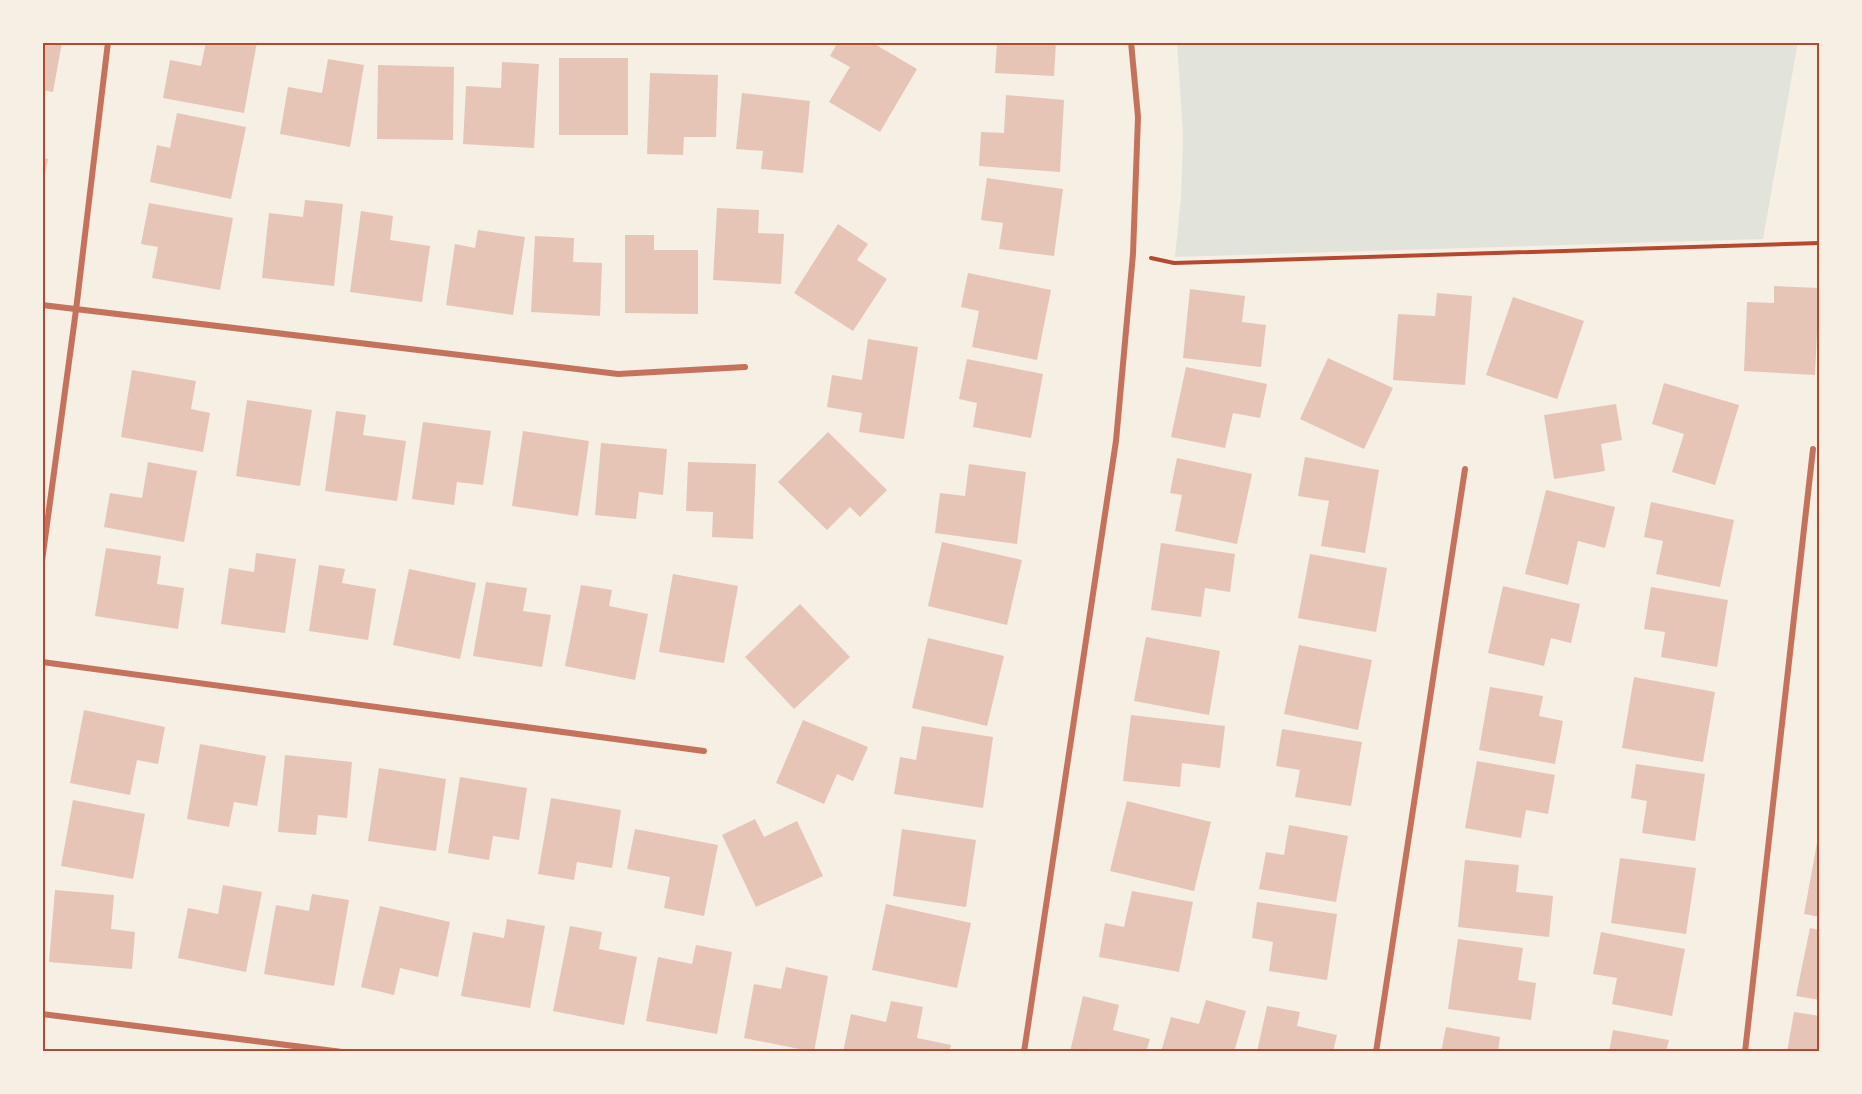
<svg xmlns="http://www.w3.org/2000/svg" width="1862" height="1094" viewBox="0 0 1862 1094" font-family="'PT Sans Narrow',sans-serif">
  <rect width="100%" height="100%" fill="#f6efe4"/>
  <path fill="#e2e4dc" d="M1177,42H1798L1763,239L1175,257L1181,197L1183,136Z"/>
  <g fill="#e6c5b7">
    <path d="M42,42H62L53,92L42,90Z"/>
    <path d="M206,42H257L244,113L163,98L170,60L201,66Z"/>
    <path d="M838,42H871L917,69L880,132L829,102L850,67L830,56Z"/>
    <path d="M997,42H1056L1054,76L995,73Z"/>
    <rect x="559" y="58" width="69" height="77"/>
    <path d="M328,59L364,65L350,147L280,134L288,87L322,93Z"/>
    <path d="M502,62L539,64L534,148L463,144L466,86L501,88Z"/>
    <path d="M378,65L454,67L453,140L377,139Z"/>
    <path d="M650,73L718,75L716,137H684L683,155L647,154Z"/>
    <path d="M742,93L810,101L803,173L761,169L763,151L736,149Z"/>
    <path d="M1006,95L1064,100L1060,172L979,166L981,132L1004,133Z"/>
    <path d="M177,113L246,127L231,199L150,182L157,145L170,148Z"/>
    <path d="M42,158L48,159L43,186H42Z"/>
    <path d="M987,178L1063,189L1054,256L999,249L1003,223L981,220Z"/>
    <path d="M305,200L343,204L334,286L262,278L269,213L303,217Z"/>
    <path d="M149,203L233,218L220,290L152,278L158,247L141,244Z"/>
    <path d="M717,208L759,210L758,233L784,234L781,284L713,280Z"/>
    <path d="M361,211L393,216L390,240L430,246L422,302L350,292Z"/>
    <path d="M838,224L868,244L857,260L887,279L853,331L794,293Z"/>
    <path d="M478,230L525,237L513,315L446,305L455,244L475,248Z"/>
    <path d="M625,235H654V250H698V314L625,313Z"/>
    <path d="M535,236L574,238L573,262L602,263L600,316L531,312Z"/>
    <path d="M968,273L1051,290L1037,360L972,347L979,311L961,307Z"/>
    <path d="M1774,286L1819,288L1815,375L1744,371L1747,302L1774,303Z"/>
    <path d="M1190,289L1245,296L1242,322L1266,325L1261,367L1183,358Z"/>
    <path d="M1437,293L1472,296L1465,385L1393,380L1398,314L1435,316Z"/>
    <path d="M1513,297L1584,321L1557,399L1486,375Z"/>
    <path d="M868,339L918,347L904,439L859,432L862,413L827,407L832,375L862,380Z"/>
    <path d="M1328,358L1393,388L1364,449L1300,419Z"/>
    <path d="M967,359L1043,374L1031,438L973,427L977,403L959,399Z"/>
    <path d="M1186,367L1267,384L1260,418L1233,413L1225,448L1171,437Z"/>
    <path d="M132,370L196,381L191,409L210,413L203,452L121,437Z"/>
    <path d="M1664,383L1739,405L1715,485L1672,472L1684,434L1652,424Z"/>
    <path d="M247,400L312,410L300,486L236,476Z"/>
    <path d="M1616,404L1622,440L1601,444L1605,471L1554,479L1544,415Z"/>
    <path d="M336,411L366,415L363,435L406,441L397,501L325,491Z"/>
    <path d="M423,422L491,431L483,485L457,482L454,505L412,499Z"/>
    <path d="M523,431L589,441L578,516L512,506Z"/>
    <path d="M828,432L887,490L860,517L850,507L827,530L778,482Z"/>
    <path d="M601,443L667,449L663,495L639,492L636,519L595,515Z"/>
    <path d="M1305,457L1379,470L1365,553L1321,546L1329,501L1298,496Z"/>
    <path d="M1177,458L1252,474L1237,544L1175,531L1182,495L1170,493Z"/>
    <path d="M148,462L197,471L184,542L104,527L110,493L142,498Z"/>
    <path d="M688,462L756,464L753,539L712,537L713,512L686,511Z"/>
    <path d="M969,464L1026,472L1017,544L935,533L940,493L965,496Z"/>
    <path d="M1546,490L1615,507L1605,548L1578,541L1568,585L1525,574Z"/>
    <path d="M1651,502L1734,520L1720,587L1656,574L1663,541L1644,537Z"/>
    <path d="M942,542L1022,560L1007,625L928,606Z"/>
    <path d="M1161,543L1235,554L1230,592L1205,588L1201,617L1151,610Z"/>
    <path d="M106,548L161,556L157,584L184,588L178,629L95,616Z"/>
    <path d="M256,553L296,559L285,633L221,624L229,568L254,572Z"/>
    <path d="M1310,554L1387,568L1376,632L1298,618Z"/>
    <path d="M319,565L345,569L342,583L376,589L368,640L309,631Z"/>
    <path d="M409,569L476,583L460,659L393,645Z"/>
    <path d="M673,574L738,586L724,663L659,652Z"/>
    <path d="M486,582L527,588L523,611L551,615L542,667L473,656Z"/>
    <path d="M581,585L612,590L609,606L648,614L635,680L565,666Z"/>
    <path d="M1503,586L1580,604L1571,643L1551,638L1544,666L1488,653Z"/>
    <path d="M1651,587L1728,600L1717,667L1661,657L1665,632L1644,629Z"/>
    <path d="M800,604L850,657L794,709L745,657Z"/>
    <path d="M1146,637L1220,651L1209,715L1134,701Z"/>
    <path d="M928,638L1004,656L987,726L912,708Z"/>
    <path d="M1299,645L1372,660L1358,730L1284,714Z"/>
    <path d="M1634,677L1715,692L1703,762L1622,748Z"/>
    <path d="M1490,687L1543,696L1539,716L1563,721L1555,764L1479,750Z"/>
    <path d="M84,710L165,727L158,764L137,760L130,795L70,783Z"/>
    <path d="M1131,715L1225,726L1220,768L1182,763L1180,787L1123,781Z"/>
    <path d="M803,720L868,747L853,781L837,774L824,804L776,783Z"/>
    <path d="M922,726L993,737L983,808L894,794L900,757L916,760Z"/>
    <path d="M1282,729L1362,742L1351,806L1295,797L1300,770L1276,766Z"/>
    <path d="M200,744L266,756L257,806L234,802L229,827L187,819Z"/>
    <path d="M285,755L352,762L347,818L318,815L316,835L278,832Z"/>
    <path d="M1477,761L1555,775L1548,814L1526,810L1521,838L1465,828Z"/>
    <path d="M1636,764L1705,774L1695,841L1642,833L1647,801L1631,798Z"/>
    <path d="M379,768L446,779L436,851L368,841Z"/>
    <path d="M460,777L527,788L519,840L493,836L489,860L448,853Z"/>
    <path d="M551,798L621,810L612,868L577,862L574,880L538,874Z"/>
    <path d="M73,800L145,814L133,879L61,866Z"/>
    <path d="M1127,801L1211,822L1194,891L1110,871Z"/>
    <path d="M755,819L764,837L797,821L823,876L756,907L722,835Z"/>
    <path d="M1289,825L1348,836L1336,902L1259,889L1266,852L1284,855Z"/>
    <path d="M635,829L718,845L704,916L664,908L670,877L627,869Z"/>
    <path d="M902,829L976,840L966,907L893,896Z"/>
    <path d="M1817,843H1820V917L1804,914Z"/>
    <path d="M1620,858L1696,868L1686,934L1611,923Z"/>
    <path d="M1465,860L1519,865L1516,892L1553,896L1549,937L1458,927Z"/>
    <path d="M223,885L262,892L246,972L178,958L188,908L218,914Z"/>
    <path d="M55,890L114,895L111,929L135,932L132,969L49,962Z"/>
    <path d="M1132,891L1193,902L1179,972L1099,957L1105,923L1124,927Z"/>
    <path d="M312,894L349,900L334,986L264,974L276,905L309,911Z"/>
    <path d="M1257,902L1337,914L1327,980L1269,971L1273,942L1252,938Z"/>
    <path d="M886,904L971,923L957,988L872,970Z"/>
    <path d="M380,906L450,922L438,977L400,968L394,995L361,987Z"/>
    <path d="M507,919L545,926L530,1008L461,996L473,932L504,938Z"/>
    <path d="M570,926L602,932L599,949L637,957L624,1025L553,1011Z"/>
    <path d="M1810,928L1820,930V1000L1796,996Z"/>
    <path d="M1601,932L1685,949L1672,1016L1612,1004L1617,978L1593,974Z"/>
    <path d="M1458,939L1523,948L1518,980L1536,983L1531,1020L1448,1009Z"/>
    <path d="M696,945L732,952L717,1034L646,1021L658,957L692,964Z"/>
    <path d="M786,967L828,976L814,1052L744,1038L754,984L781,989Z"/>
    <path d="M1083,996L1119,1005L1113,1030L1150,1039L1146,1052H1070Z"/>
    <path d="M1206,1000L1246,1011L1234,1052H1161L1171,1017L1199,1024Z"/>
    <path d="M891,1001L923,1007L917,1038L951,1045L949,1052H843L851,1014L886,1022Z"/>
    <path d="M1267,1006L1300,1012L1297,1026L1337,1035L1333,1052H1257Z"/>
    <path d="M1794,1012L1820,1016V1052H1787Z"/>
    <path d="M1446,1027L1500,1037L1498,1052H1441Z"/>
    <path d="M1613,1030L1669,1040L1666,1052H1609Z"/>
  </g>
  <g fill="none" stroke-linecap="round" stroke-linejoin="round">
    <path stroke="#b5482f" stroke-width="4" d="M1151,258L1174,263L1820,243"/>
    <g stroke="#c5725c" stroke-width="6">
      <path d="M42,305L618,374L745,367"/>
      <path d="M42,561L76,310L108,42"/>
      <path d="M42,662L704,751"/>
      <path d="M42,1014L342,1052"/>
      <path d="M1024,1052L1116,441L1133,254L1138,117L1131,42"/>
      <path d="M1376,1052L1465,469"/>
      <path d="M1745,1052L1813,449"/>
    </g>
  </g>
  <rect width="1862" height="1094" fill="none" stroke="#f6efe4" stroke-width="87"/>
  <rect x="44" y="44" width="1774" height="1006" fill="none" stroke="#b5482f" stroke-width="2"/>
</svg>
